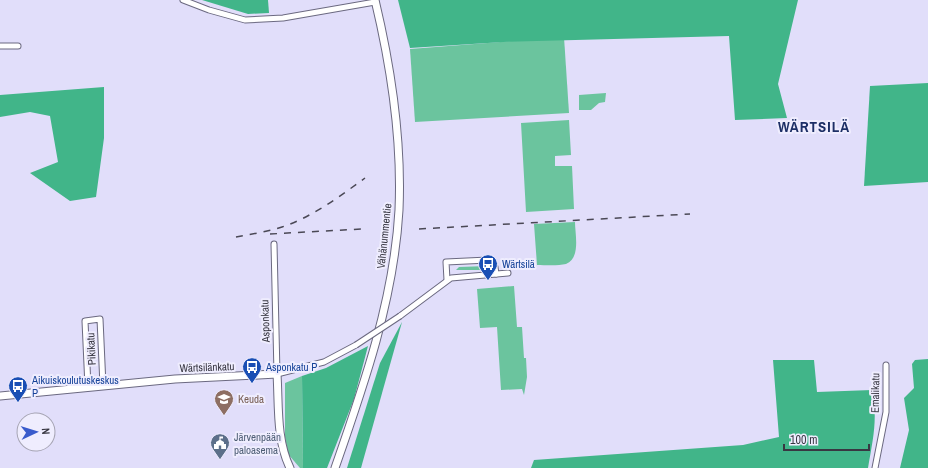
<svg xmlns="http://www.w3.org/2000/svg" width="928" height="468" viewBox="0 0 928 468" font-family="'Archivo Narrow',sans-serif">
  <rect width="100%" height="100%" fill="#e1defa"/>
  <g fill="#6bc49e">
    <path d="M564,37L569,113L415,122L410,49Z"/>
    <path d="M606,93L605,102L599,103L591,110H579V95Z"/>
    <path d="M569,120L571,155L555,156V166H572L574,209L526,212L521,123Z"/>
    <path d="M575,222C575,234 581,258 566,264C558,266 545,265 537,265L534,224Z"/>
    <path d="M487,266L489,268L487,270H456L459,267Z"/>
    <path d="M514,286L517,327H522L524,358H526L527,377L524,395L522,389L501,390L497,327L480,328L477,289Z"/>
    <path d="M302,376L303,468H300L288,454L285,437V383Z"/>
  </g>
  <g fill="#41b589">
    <path d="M202,0H268L269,13L248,14Z"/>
    <path d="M398,0H798L778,84L787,118L735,120L729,36L503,42L410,48Z"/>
    <path d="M928,83V182L864,186L870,86Z"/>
    <path d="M104,87V138L96,197L70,201L30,173L58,162L50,116L30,112L0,117V95Z"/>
    <path d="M402,322L361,468H347L380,363Z"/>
    <path d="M368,346L354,399L327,468H303L302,376L326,368Z"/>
    <path d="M928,359V468H900L909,430L904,398L914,388L912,364L915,360Z"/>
    <path d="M773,360H814L817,392L872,390C878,419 873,439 868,468H531L534,460L743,445L779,437Z"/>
  </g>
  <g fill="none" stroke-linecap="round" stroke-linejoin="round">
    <defs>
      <g id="street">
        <path d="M183,0L209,10L245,20L283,18L375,2"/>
        <path d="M0,46H18"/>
        <path d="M274,244L277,374L324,362L356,345"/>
        <path d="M447,280L446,262L488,260L495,267L496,274"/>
        <path d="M400,316L451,278L508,273"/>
        <path d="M88,387L85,321L100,319L103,386"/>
        <path d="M875,468L886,412V365"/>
      </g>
      <g id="secondary">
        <path d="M0,396L175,379L277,374C279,405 276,439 290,468"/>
        <path d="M335,468C364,385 394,299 399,210C402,141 391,67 375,0"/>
      </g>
    </defs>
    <use href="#street" stroke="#6b6980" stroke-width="7"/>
    <use href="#secondary" stroke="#6b6980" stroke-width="9"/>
    <use href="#street" stroke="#fff" stroke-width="5"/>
    <use href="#secondary" stroke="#fff" stroke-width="7"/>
    <g stroke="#4a4855" stroke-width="1.5" stroke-dasharray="7 7" stroke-linecap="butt">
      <path d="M419,229L690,214"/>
      <path d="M270,234L363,229"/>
      <path d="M236,237C251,234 267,232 282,227C312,217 339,197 365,178"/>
    </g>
    <defs>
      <path id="street-bridge" d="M356,345L400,316"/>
    </defs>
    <use href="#street-bridge" stroke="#6b6980" stroke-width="7" stroke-linecap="butt"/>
    <use href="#street-bridge" stroke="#fff" stroke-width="5"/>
  </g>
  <defs>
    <symbol id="bus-pin" viewBox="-11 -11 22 30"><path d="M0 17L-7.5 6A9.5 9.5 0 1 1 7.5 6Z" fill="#1a4fb4" stroke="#efedfe"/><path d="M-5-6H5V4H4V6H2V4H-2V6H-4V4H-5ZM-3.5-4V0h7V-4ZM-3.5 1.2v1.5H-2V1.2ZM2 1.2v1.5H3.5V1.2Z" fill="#fff"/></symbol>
    <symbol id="school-pin" viewBox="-11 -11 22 30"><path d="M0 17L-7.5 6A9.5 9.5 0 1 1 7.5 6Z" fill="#8d6e63" stroke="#efedfe"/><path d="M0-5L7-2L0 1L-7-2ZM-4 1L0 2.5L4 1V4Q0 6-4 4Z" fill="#fff"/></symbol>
    <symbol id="civic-pin" viewBox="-11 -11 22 30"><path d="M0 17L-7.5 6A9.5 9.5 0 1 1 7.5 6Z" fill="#5c6f8a" stroke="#efedfe"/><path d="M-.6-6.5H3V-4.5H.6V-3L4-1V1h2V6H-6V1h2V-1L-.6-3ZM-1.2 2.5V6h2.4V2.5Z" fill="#fff"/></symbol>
  </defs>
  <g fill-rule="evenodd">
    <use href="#bus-pin" x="477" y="253" width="22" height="30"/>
    <use href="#bus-pin" x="241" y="356" width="22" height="30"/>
    <use href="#bus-pin" x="7" y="375" width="22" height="30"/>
    <use href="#school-pin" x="213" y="388" width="22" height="30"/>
    <use href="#civic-pin" x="209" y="432" width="22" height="30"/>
  </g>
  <g text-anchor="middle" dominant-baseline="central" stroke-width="4" stroke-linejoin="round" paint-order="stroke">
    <g font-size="11" fill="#383742" stroke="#efedfe">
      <text transform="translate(384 236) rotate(-84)">Vähänummentie</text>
      <text transform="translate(265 321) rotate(-92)">Asponkatu</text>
      <text transform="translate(91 349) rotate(-93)">Pikikatu</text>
      <text transform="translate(207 367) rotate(-2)">Wärtsilänkatu</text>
      <text transform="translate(875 393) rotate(-89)">Emalikatu</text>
    </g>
    <g font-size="11" fill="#164399" stroke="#efedfe" text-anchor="start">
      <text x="502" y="264">Wärtsilä</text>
      <text x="266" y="367">Asponkatu P</text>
      <text x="32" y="380">Aikuiskoulutuskeskus<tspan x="32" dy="13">P</tspan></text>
    </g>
    <g font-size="11" fill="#785e54" stroke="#efedfe" text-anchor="start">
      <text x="238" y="399">Keuda</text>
    </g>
    <g font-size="11" fill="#4e5e75" stroke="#efedfe" text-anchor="start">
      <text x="234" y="437">Järvenpään<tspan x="234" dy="13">paloasema</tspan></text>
    </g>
    <g font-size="15" font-weight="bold" letter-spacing="1" fill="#1d2f66" stroke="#efedfe">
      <text x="814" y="126">WÄRTSILÄ</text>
    </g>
  </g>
  <g transform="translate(36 432) rotate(86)"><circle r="19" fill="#efedfe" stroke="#a6a4b3"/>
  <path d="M0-3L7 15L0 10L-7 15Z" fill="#395bcc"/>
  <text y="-6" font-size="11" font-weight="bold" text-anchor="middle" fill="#383742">N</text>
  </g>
  <path d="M784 444v6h85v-6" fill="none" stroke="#383742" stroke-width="2"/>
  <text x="790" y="444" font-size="12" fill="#383742" stroke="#efedfe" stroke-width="3" paint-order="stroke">100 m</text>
</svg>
